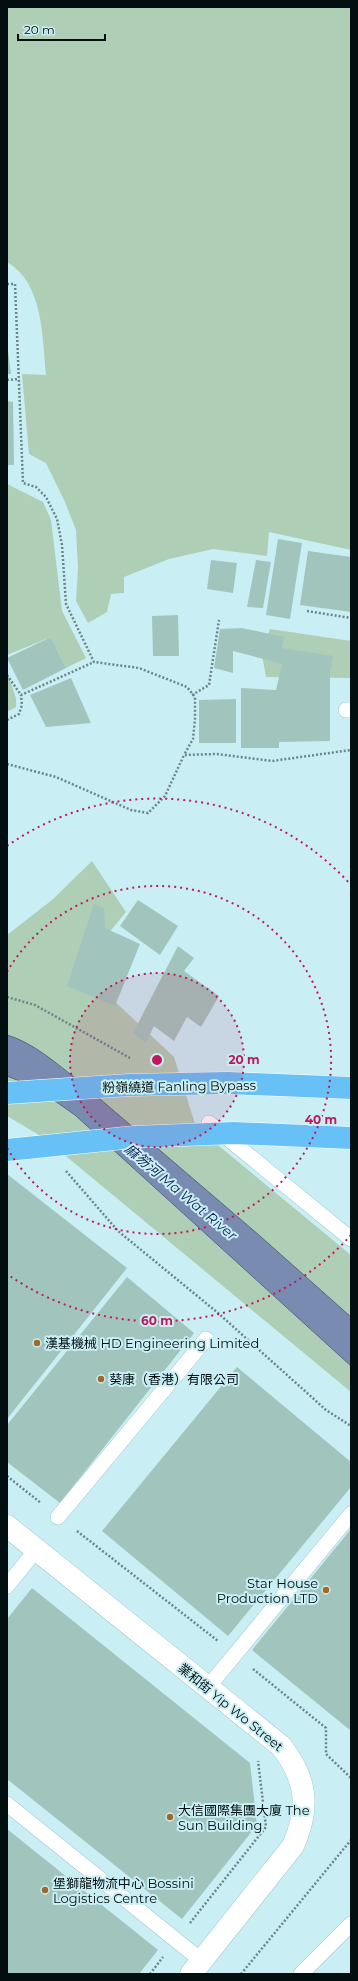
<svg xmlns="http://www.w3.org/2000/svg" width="358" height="1981" viewBox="0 0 358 1981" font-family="Montserrat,'Noto Sans TC',sans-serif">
  <rect width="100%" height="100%" fill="#c9eff5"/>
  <g fill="#afceb6">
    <path d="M7,7H351V550L269,532L267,556L213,549L169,559L124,577V593L111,594L107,612L88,623L76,601L78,568L76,530L65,502L46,463L29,454L22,374L46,375C42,337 44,284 7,262Z"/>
    <path d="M7,484L43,502L51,520L62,611L86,658L66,668L51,637L7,655Z"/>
    <path d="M270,629L351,641V678L266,677L262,655Z"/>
    <path d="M7,672L16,698V707L7,712Z"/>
    <path d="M92,861L126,912L71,979L110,997L174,1057L196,1127L351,1255V1317L260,1236L79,1081C57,1064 34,1043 7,1035V935L52,900Z"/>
    <path d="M7,1076L35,1087L75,1115L351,1366V1392L44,1138L7,1116Z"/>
  </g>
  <path fill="#798bb1" stroke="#566681" d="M7,1035C34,1043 57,1064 79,1081L260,1236L351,1317V1366L75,1115L35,1087L7,1076Z"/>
  <g fill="#a1c5bd">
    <path d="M7,343L11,374H7Z"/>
    <path d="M7,401L13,402L14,465H7Z"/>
    <path d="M278,539L302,543L290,619L266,615Z"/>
    <path d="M308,551L351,557V612L300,605Z"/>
    <path d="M211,560L237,563L233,593L207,589Z"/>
    <path d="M256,560L271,562L263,608L247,607Z"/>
    <path d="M178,615L179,656H153L152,616Z"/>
    <path d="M242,628L284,637L282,648L333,656L330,672V741L279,742V748H241V688L276,690L282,664L233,651V673L214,668L220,629Z"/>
    <path d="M51,637L66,668L23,690L7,658Z"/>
    <path d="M71,678L91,723L46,727L30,695Z"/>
    <path d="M236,699V743H199V700Z"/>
    <path d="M138,900L178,926L160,955L120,926Z"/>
    <path d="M94,904L104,908L105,928L140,944L115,1006L67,986Z"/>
    <path d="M178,946L194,958L184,971L219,996L201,1027L187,1017L174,1041L154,1026L146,1043L133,1033Z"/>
    <path d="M7,1174L127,1268L7,1419Z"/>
    <path d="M127,1277L194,1333L60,1503L7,1462V1425Z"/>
    <path d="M237,1367L351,1462V1487L228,1636L102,1531Z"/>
    <path d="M351,1529V1731L252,1650Z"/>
    <path d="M32,1588L250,1763L257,1825L182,1919L7,1779V1619Z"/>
    <path d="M7,1829L158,1950L139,1974H7Z"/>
  </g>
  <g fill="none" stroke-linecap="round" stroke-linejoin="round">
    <defs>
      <g id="service">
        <path d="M346,710H351"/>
        <path d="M209,1123L351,1239"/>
        <path d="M58,1517L206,1339"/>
        <path d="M7,1586L36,1550"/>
        <path d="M208,1687L351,1514"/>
        <path d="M7,1804L202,1961"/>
        <path d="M301,1974L351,1924"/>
      </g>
      <path id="minor" d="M7,1526L281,1746C307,1779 310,1808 293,1846L191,1974"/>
    </defs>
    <use href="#service" stroke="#a3c8ce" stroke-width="16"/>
    <use href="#minor" stroke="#a3c8ce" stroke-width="23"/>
    <g stroke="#6b8589" stroke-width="2.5" stroke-dasharray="2 2" stroke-linecap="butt">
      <path d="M7,284H15L23,483L36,487L46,497L57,519L62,545L66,604L94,662L139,668L187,687L195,697V719L193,739L184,755"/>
      <path d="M7,380L19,379"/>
      <path d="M307,611L351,618"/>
      <path d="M7,675L21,695L94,662"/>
      <path d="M192,695L209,685L219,620"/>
      <path d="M7,720L19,714L22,705L21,695"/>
      <path d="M7,764L56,777L131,810L148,813L165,796L184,755L216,754L272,761L351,750"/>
      <path d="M7,997L35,1005L130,1058"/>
      <path d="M66,1171L118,1231L218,1313L326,1410L351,1426"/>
      <path d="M7,1476L41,1503"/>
      <path d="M77,1531L218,1641"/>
      <path d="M253,1669L326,1728V1754L351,1778"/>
      <path d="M190,1923L266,1827L258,1761"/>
      <path d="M150,1974L163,1957"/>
      <path d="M241,1974L351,1840"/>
    </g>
    <use href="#service" stroke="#fff" stroke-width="15"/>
    <use href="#minor" stroke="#fff" stroke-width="22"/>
    <defs>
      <g id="motorway-bridge">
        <path d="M7,1093L129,1085L228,1083L351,1088"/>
        <path d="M7,1150L134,1137L234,1133L351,1138"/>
      </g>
    </defs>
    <use href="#motorway-bridge" stroke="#fff" stroke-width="23" stroke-linecap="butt"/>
    <use href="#motorway-bridge" stroke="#67c1f7" stroke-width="22"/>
  </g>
  <circle cx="157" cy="1060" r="87" fill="#c2185b" fill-opacity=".12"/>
  <g fill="none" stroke="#c2185b" stroke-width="2" stroke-dasharray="2 4">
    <circle cx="157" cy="1060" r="87"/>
    <path d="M7 972A174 174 0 1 1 7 1148"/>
    <path d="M351 1235A261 261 0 0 1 7 1274M7 846A261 261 0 0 1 351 885"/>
  </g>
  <g fill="#a16925" stroke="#c9eff5" stroke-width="1.5">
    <circle cx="37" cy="1343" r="4"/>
    <circle cx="101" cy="1379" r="4"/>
    <circle cx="326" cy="1590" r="4"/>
    <circle cx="170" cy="1817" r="4"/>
    <circle cx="45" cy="1890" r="4"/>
  </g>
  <g text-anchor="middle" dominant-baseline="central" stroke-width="4" stroke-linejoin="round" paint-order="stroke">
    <g font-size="13" fill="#030e10" stroke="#c9eff5">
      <text transform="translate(179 1086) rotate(-1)">粉嶺繞道 Fanling Bypass</text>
      <text transform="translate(231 1707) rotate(39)">業和街 Yip Wo Street</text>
    </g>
    <g font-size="13" fill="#030e10" stroke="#c9eff5" text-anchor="start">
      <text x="45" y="1343">漢基機械 HD Engineering Limited</text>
      <text x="109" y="1379">葵康（香港）有限公司</text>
      <text x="318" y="1583" text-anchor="end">Star House<tspan x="318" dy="15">Production LTD</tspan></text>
      <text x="178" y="1810">大信國際集團大廈 The<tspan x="178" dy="15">Sun Building</tspan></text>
      <text x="53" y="1883">堡獅龍物流中心 Bossini<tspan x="53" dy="15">Logistics Centre</tspan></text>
    </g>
    <g font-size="14" font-style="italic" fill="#142756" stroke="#c9eff5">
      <text transform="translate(181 1192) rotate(40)">麻笏河 Ma Wat River</text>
    </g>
  </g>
  <circle cx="157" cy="1060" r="6" fill="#c2185b" stroke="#c9eff5" stroke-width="2"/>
  <g font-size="12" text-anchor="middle" font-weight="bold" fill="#c2185b" stroke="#c9eff5" stroke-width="4" stroke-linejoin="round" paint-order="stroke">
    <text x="244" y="1064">20 m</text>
    <text x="321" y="1124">40 m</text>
    <text x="157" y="1325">60 m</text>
  </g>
  <rect width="358" height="1981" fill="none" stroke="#030e10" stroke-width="16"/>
  <path d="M18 34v6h87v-6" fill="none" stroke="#030e10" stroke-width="2"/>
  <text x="24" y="34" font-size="12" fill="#030e10" stroke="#c9eff5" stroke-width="3" paint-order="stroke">20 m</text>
</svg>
